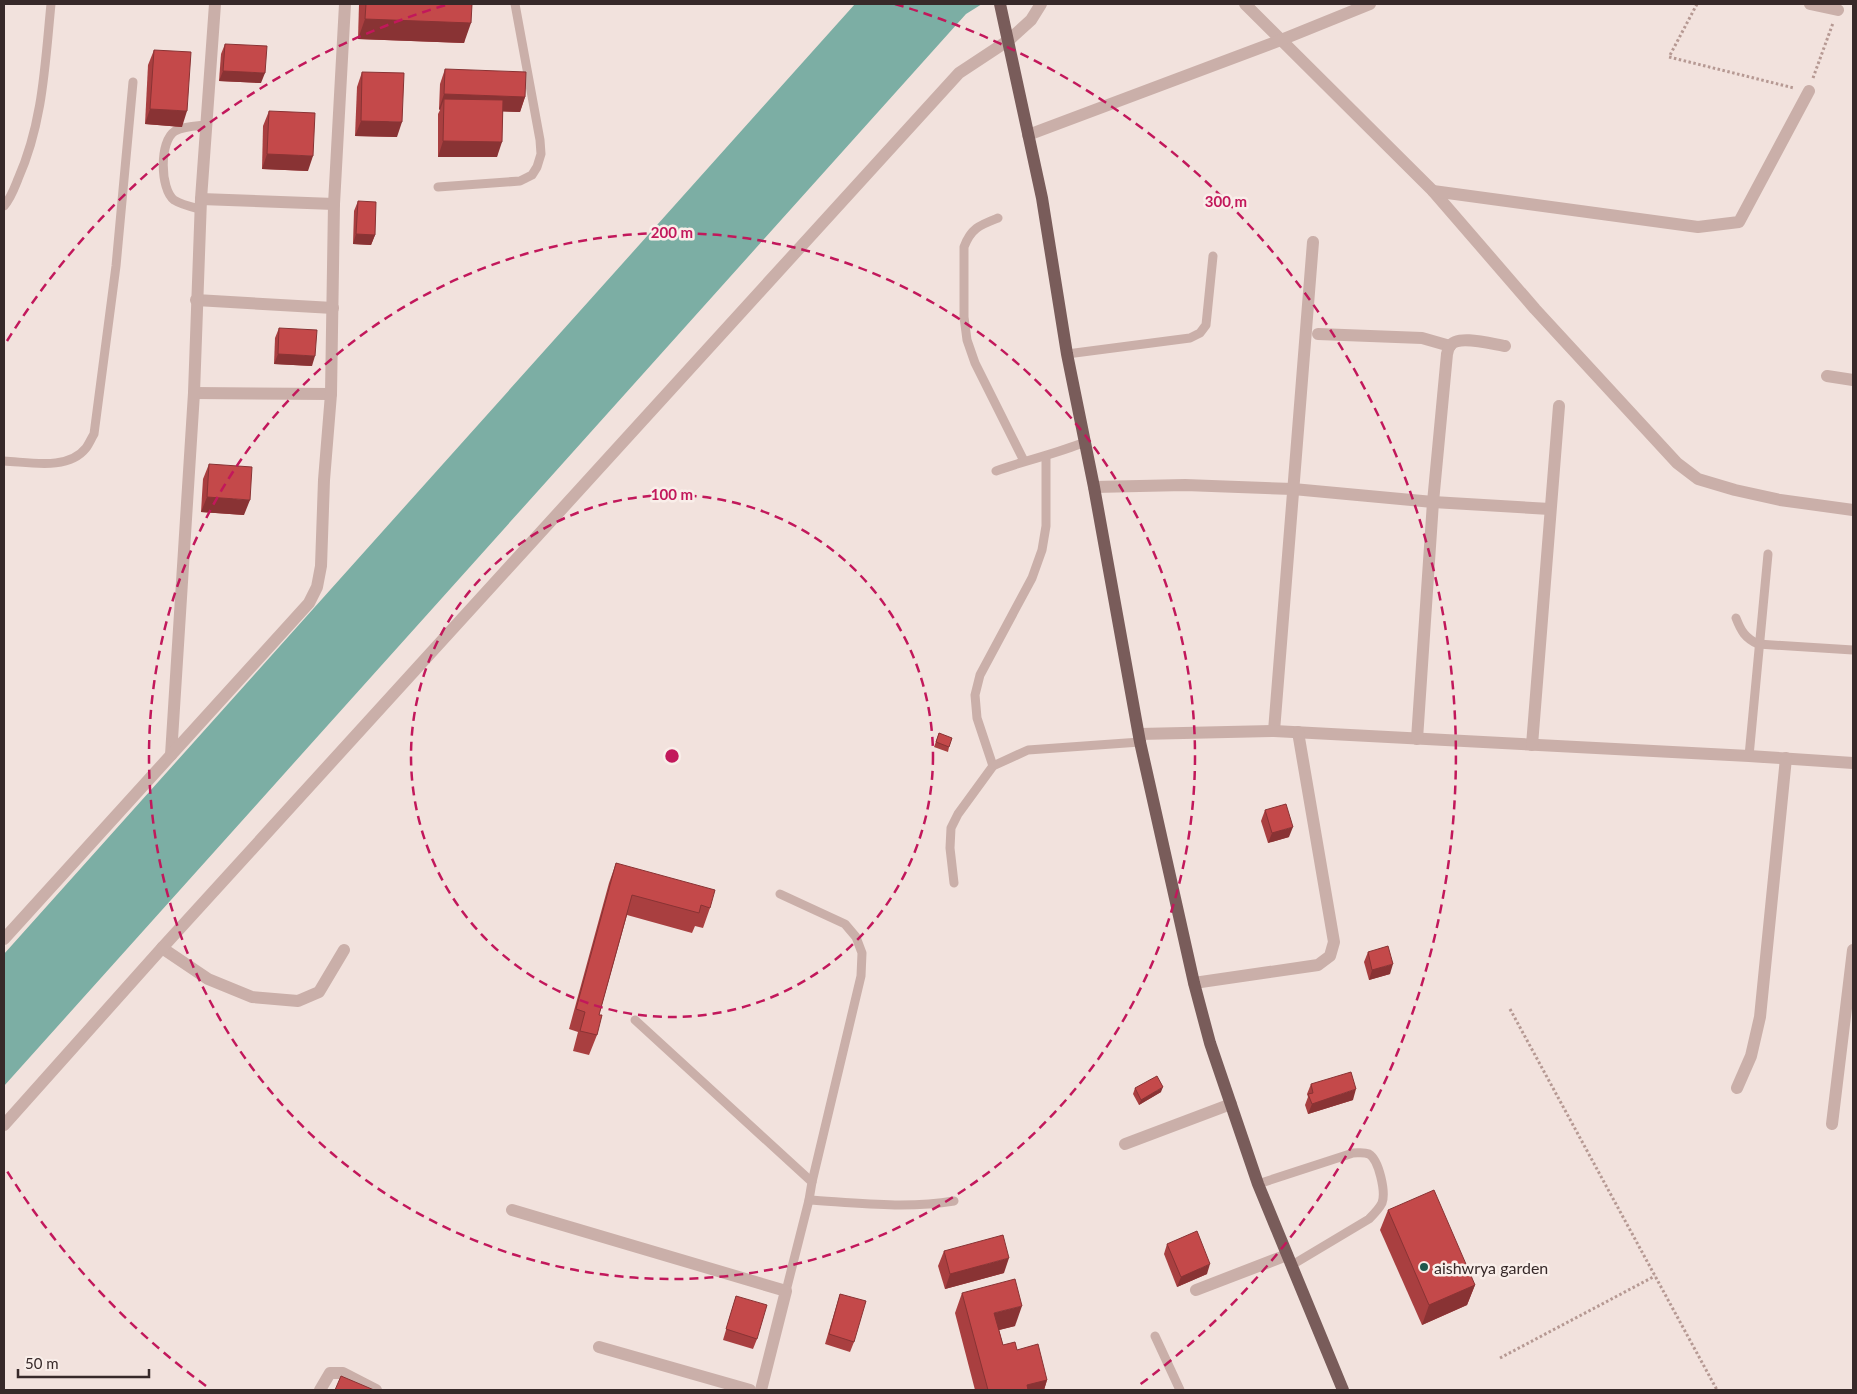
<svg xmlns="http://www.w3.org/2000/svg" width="1857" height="1394" viewBox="0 0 1857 1394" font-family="Lato,sans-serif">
  <rect width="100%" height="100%" fill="#f2e2dd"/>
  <path fill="#7caea4" d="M855,4H982L966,14L4,1086V954Z"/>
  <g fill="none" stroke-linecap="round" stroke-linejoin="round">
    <g stroke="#b69993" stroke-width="3" stroke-dasharray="2.5 2.5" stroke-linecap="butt">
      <path d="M1697,4L1669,57L1794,88"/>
      <path d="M1813,78L1833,23"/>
      <path d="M1510,1009L1717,1390"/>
      <path d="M1500,1358L1655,1276"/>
    </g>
    <g stroke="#caafa9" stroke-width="9">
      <path d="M438,187L520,181L532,175L537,167L541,154L540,140L515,4"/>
      <path d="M4,206C11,198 14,189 18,179C43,123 45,64 51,4"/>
      <path d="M200,209C192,207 182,205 174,200C160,189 159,141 175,131C184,126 196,126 206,125"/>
      <path d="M998,218C980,225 971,228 964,247V317L967,340L975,363L1024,461"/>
      <path d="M1067,354L1190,338L1200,333L1206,325L1213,256"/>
      <path d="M4,461C29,462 68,471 86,448C89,444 91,439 94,434L116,266L133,82"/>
      <path d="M996,471C1026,460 1056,454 1085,442"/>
      <path d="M1736,618C1741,631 1745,638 1758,644L1853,650"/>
      <path d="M1749,756L1768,554"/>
      <path d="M993,766L977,718L975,695L980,675L1032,578L1042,550L1046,526V456"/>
      <path d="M954,883L950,848L951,828L958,814L993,766L1028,750L1140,742"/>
      <path d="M780,894L845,924L856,937L862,953L861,976L812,1182"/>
      <path d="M635,1020L812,1182L809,1200L786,1291"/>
      <path d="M1258,1184L1353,1153C1359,1153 1364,1152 1369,1154C1379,1160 1386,1192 1382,1203C1379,1209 1374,1214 1369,1219L1292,1265"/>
      <path d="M809,1200C858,1203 906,1209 954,1201"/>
      <path d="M1155,1336L1180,1390"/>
    </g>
    <g stroke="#caafa9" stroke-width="12">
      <path d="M1245,4L1433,191L1535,309L1677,463L1698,479L1735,490L1780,500L1853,510"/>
      <path d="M1810,4L1838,10"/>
      <path d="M1028,135L1281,40L1370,4"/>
      <path d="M1433,191L1698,227L1739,222L1809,91"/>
      <path d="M201,199L334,204"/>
      <path d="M196,300L333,308"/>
      <path d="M1318,334L1422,338L1450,346"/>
      <path d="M1827,376L1853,380"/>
      <path d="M194,393L331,394"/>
      <path d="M1094,487L1185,485L1293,489L1433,502L1550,509"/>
      <path d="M1274,731L1313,242"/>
      <path d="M1139,734L1274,731L1749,756L1853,763"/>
      <path d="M1417,739L1433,502L1447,354C1448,351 1448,348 1450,346C1457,334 1492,344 1505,346"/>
      <path d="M1532,745L1559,406"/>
      <path d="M171,755L194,393L201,199L215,4"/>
      <path d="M4,939L309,603L317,587L321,566L324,480L331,394L334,204L345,4"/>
      <path d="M162,948L208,979L252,997L298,1001L319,992L344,950"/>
      <path d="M1194,983L1318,965L1330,956L1334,942L1298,732"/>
      <path d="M1737,1088L1751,1056L1760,1017L1786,758"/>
      <path d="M1832,1124L1853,950"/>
      <path d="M4,1125L162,948L959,73L1009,40L1031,20L1041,4"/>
      <path d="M1125,1144L1231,1104"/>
      <path d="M512,1210L786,1291L761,1390"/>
      <path d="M1196,1290L1287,1255"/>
      <path d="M599,1347L750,1390"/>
      <path d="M320,1390L330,1373H343L376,1390"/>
    </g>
    <path stroke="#795c5a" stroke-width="12" d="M1000,4L1042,198L1067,354L1094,487L1140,742L1194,983L1210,1043L1258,1184L1343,1390"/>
  </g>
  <g fill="#a93f40">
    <path d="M359,4H472L464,43L358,39Z"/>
    <path d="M225,44L261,83L219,81L221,54Z"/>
    <path d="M154,50L182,127L145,124L148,65Z"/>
    <path d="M445,69L525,97L520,112L503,111L497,157H438V114L440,110L439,109L440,84Z"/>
    <path d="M362,72L397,137L355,136L357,87Z"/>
    <path d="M269,111L308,171L262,169L263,126Z"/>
    <path d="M358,201L375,235L371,245L353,244L354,211Z"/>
    <path d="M279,328L312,366L274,364L275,338Z"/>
    <path d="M209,464L244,515L201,512L203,479Z"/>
    <path d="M939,733L949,747L948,752L934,747Z"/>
    <path d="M1265,810L1289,837L1268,843L1261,821Z"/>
    <path d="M616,863L710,908L703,928L695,926L692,933L627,915L599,1015L597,1035L589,1055L573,1051L578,1032L569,1029L609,883Z"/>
    <path d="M1368,952L1390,974L1369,980L1364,962Z"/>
    <path d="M1311,1084L1353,1100L1308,1114L1305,1105L1308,1097L1307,1094Z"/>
    <path d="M1135,1088L1161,1092L1139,1105L1133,1094Z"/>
    <path d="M1388,1210L1475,1285L1467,1305L1422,1325L1380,1230Z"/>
    <path d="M1167,1244L1207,1274L1177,1287L1164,1254Z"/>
    <path d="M944,1251L1004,1273L945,1289L938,1266Z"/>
    <path d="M962,1293L1015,1326L999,1330L1003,1345L1017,1350L1047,1380L1044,1390H975L955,1313Z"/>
    <path d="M840,1294L854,1342L850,1352L825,1344Z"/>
    <path d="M736,1296L757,1339L753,1349L723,1340Z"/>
  </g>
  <g fill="#893334">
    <path d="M365,19L471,23L464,43L358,39Z"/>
    <path d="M223,71L265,73L261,83L219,81Z"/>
    <path d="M444,94L525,97L520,112L444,110V99L440,110L439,109Z"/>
    <path d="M150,109L187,111L182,127L145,124Z"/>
    <path d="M361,121L402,122L397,137L355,136Z"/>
    <path d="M443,141L502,142L497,157H438Z"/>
    <path d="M267,154L313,156L308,171L262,169Z"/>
    <path d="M356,234L375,235L371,245L353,244Z"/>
    <path d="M278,354L315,356L312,366L274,364Z"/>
    <path d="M207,497L250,500L244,515L201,512Z"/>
    <path d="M1293,827L1289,837L1268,843L1272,833Z"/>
    <path d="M1393,964L1390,974L1369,980L1372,970Z"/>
    <path d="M1163,1087L1161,1092L1139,1105L1141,1100Z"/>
    <path d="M1356,1089L1353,1100L1308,1114L1312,1104Z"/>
    <path d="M1009,1258L1004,1273L945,1289L950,1274Z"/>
    <path d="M1210,1264L1207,1274L1177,1287L1181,1277Z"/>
    <path d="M1475,1285L1467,1305L1422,1325L1429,1305Z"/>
    <path d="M1022,1306L1015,1326L987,1333L994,1313Z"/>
    <path d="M1047,1380L1044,1390H1025L1027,1385Z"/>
  </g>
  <g fill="#c4494a" stroke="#893334">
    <path d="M366,4H472L471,23L365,19Z"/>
    <path d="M225,44L267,46L265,73L223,71Z"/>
    <path d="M154,50L191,52L187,111L150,109Z"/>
    <path d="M445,69L526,72L525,97L444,94Z"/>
    <path d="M362,72L404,73L402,122L361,121Z"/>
    <path d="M444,99L503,100L502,142L443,141Z"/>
    <path d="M269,111L315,113L313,156L267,154Z"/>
    <path d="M358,201L376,202L375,235L356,234Z"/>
    <path d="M279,328L317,330L315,356L278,354Z"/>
    <path d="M209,464L252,467L250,500L207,497Z"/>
    <path d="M939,733L952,738L949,747L936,742Z"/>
    <path d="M1286,804L1293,827L1272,833L1265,810Z"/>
    <path d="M616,863L715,890L710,908L701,905L699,913L632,895L599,1015H602L597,1035L580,1031L585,1012L576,1009Z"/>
    <path d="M1388,946L1393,964L1372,970L1368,952Z"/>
    <path d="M1351,1072L1356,1089L1312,1104L1308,1094L1313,1093L1311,1084Z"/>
    <path d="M1157,1076L1163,1087L1141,1100L1135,1088Z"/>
    <path d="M1434,1190L1475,1285L1429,1305L1388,1210Z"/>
    <path d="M1197,1231L1210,1264L1181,1277L1167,1244Z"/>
    <path d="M1003,1235L1009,1258L950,1274L944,1251Z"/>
    <path d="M1015,1279L1022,1306L994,1313L1003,1345L1015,1342L1017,1350L1038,1344L1047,1380L1027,1385L1028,1390H988L962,1293Z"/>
    <path d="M840,1294L866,1301L854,1342L829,1334Z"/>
    <path d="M736,1296L767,1305L757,1339L726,1329Z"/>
    <path d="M341,1376L374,1390H335Z"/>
  </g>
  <g fill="none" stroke="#c2185b" stroke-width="2.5" stroke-dasharray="9 6">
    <circle cx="672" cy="756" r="261"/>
    <circle cx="672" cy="756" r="523"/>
    <path d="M206 1386A784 784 0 0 1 7 1171M7 341A784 784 0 0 1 449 4M895 4A784 784 0 0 1 1138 1386"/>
  </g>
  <circle fill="#1f584d" stroke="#f9eee9" stroke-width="2" cx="1424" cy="1267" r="5"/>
  <g text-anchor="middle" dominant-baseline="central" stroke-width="5" stroke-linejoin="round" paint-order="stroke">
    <g font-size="16" fill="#372929" stroke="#f9eee9" text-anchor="start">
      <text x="1434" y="1267">aishwrya garden</text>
    </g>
  </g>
  <circle cx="672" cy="756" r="8" fill="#c2185b" stroke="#f9eee9" stroke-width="2.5"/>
  <g font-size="15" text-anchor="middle" font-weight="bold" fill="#c2185b" stroke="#f9eee9" stroke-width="5" stroke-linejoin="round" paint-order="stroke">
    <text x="1226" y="207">300 m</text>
    <text x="672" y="238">200 m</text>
    <text x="672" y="500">100 m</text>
  </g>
  <rect width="1857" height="1394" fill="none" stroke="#372929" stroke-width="10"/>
  <path d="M18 1369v8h131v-8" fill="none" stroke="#372929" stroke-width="2.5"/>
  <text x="25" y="1369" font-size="15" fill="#372929" stroke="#f9eee9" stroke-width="4" paint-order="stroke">50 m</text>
</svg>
